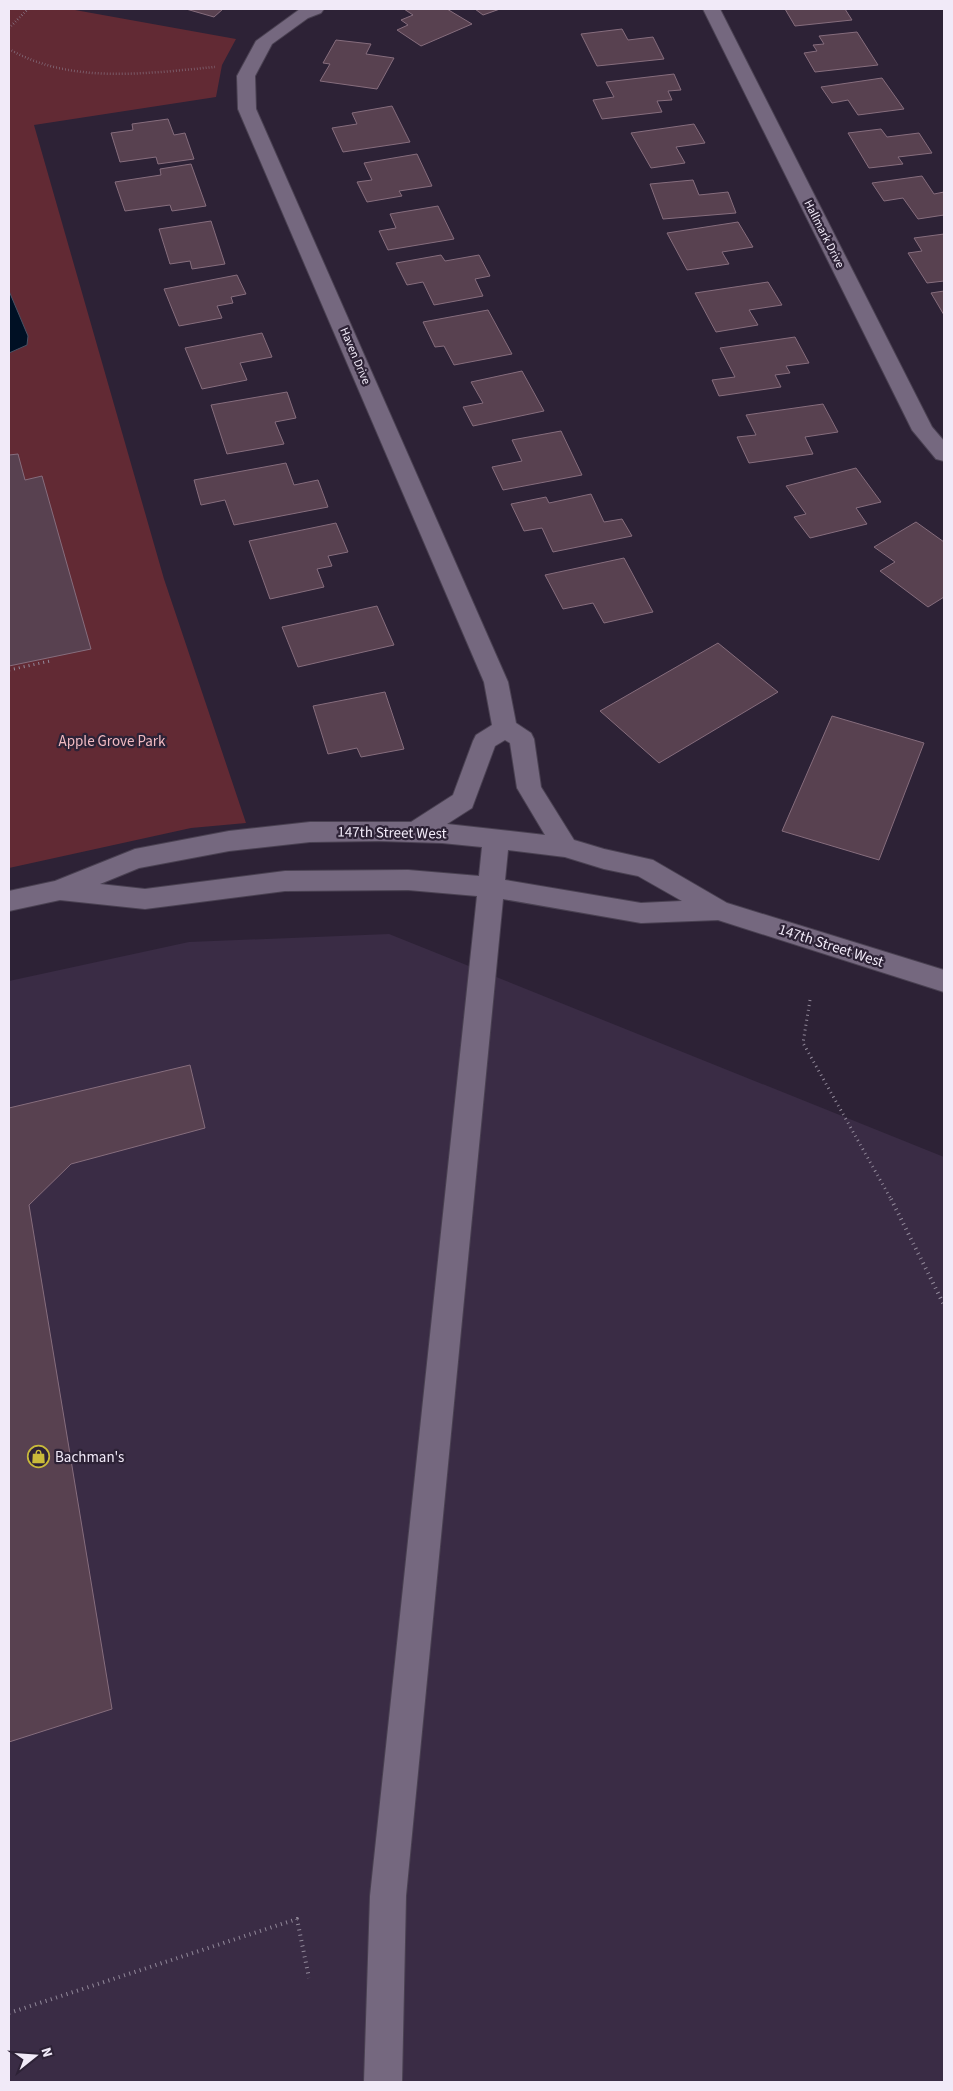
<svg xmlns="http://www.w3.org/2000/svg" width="953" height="2091" viewBox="0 0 953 2091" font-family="'Source Sans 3',sans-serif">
  <rect width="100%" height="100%" fill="#2d2236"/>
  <path fill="#3a2c45" d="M389,934L944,1157V2082H9V981L189,942Z"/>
  <path fill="#622a34" d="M9,9H77L75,10L236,39L222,65L216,97L34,125L164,579L246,823L191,828L9,868Z"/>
  <path fill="#001024" stroke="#485164" d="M9,291L28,336L27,345L9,353Z"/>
  <g fill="#584150" stroke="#866d7d">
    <path d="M186,9H223L214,17Z"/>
    <path d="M404,9H447L472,24L421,46L397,30L408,25L401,20L413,15Z"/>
    <path d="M475,9H500L483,15Z"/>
    <path d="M785,9H845L852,20L795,26Z"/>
    <path d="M622,29L628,40L653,37L664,59L597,66L581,34Z"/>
    <path d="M857,32L878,65L815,72L804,53L817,51L813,45L824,44L819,36Z"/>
    <path d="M336,40L371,44L366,54L394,58L377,89L320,81L330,64L323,63Z"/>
    <path d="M674,74L681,90L668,91L672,100L657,101L662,112L602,119L593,100L614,97L606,82Z"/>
    <path d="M882,78L904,109L858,115L848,100L832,103L821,87Z"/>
    <path d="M392,106L410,142L343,152L332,128L357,124L352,113Z"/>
    <path d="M168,119L174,135L185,133L194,159L158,164L156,157L120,162L111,133L133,130L132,124Z"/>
    <path d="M694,124L705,143L676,147L685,163L651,168L631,133Z"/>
    <path d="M881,129L887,137L919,133L932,153L898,157L903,164L869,168L848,133Z"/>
    <path d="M417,154L432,186L399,191L402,196L367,202L357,182L372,180L364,163Z"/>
    <path d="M191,164L206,206L172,211L170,205L125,211L115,182L161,175L160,169Z"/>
    <path d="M922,176L934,194L944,192V215L918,219L903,198L884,201L872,183Z"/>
    <path d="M693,180L699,195L728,192L736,213L663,219L650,184Z"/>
    <path d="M438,206L454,239L388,250L379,231L396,228L390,214Z"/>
    <path d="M211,221L225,264L192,269L190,261L170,264L159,229Z"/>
    <path d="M738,222L753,247L722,252L729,264L687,270L667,233Z"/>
    <path d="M944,234V281L927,283L908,253L922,251L914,238Z"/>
    <path d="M441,255L445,261L479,255L490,276L475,279L483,296L434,305L423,282L407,285L396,263Z"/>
    <path d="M237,275L246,294L231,297L233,303L217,306L222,318L179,326L164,289Z"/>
    <path d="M768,282L782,305L749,310L758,325L716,332L695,293Z"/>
    <path d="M944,291V315L931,293Z"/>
    <path d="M488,310L512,354L454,365L444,346L435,347L423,322Z"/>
    <path d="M262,333L272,357L240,363L247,380L202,389L185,348Z"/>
    <path d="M795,337L809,363L786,366L790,373L775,375L781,387L719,396L712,380L735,377L720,348Z"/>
    <path d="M522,371L544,411L473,426L463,407L483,403L471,382Z"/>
    <path d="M287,392L296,418L275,422L284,444L227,454L211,405Z"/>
    <path d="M823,404L838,432L805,437L813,454L749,463L737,437L756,435L746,415Z"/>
    <path d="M561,431L582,475L503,490L492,467L522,461L512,440Z"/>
    <path d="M18,454L25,480L42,476L91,649L9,666V455Z"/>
    <path d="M286,463L294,485L318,480L328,507L234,525L225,500L201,505L194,480Z"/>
    <path d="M856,468L881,502L856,508L867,524L810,538L794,517L806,514L786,486Z"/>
    <path d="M591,494L604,522L622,519L632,536L553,552L542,528L524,531L511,504L546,497L549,503Z"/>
    <path d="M916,522L944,542V597L928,607L880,571L895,562L874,547Z"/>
    <path d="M336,523L348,552L328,556L332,566L317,569L324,587L270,599L249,541Z"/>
    <path d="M624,558L653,612L604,623L593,603L563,609L545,575Z"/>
    <path d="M377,606L394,645L298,667L282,627Z"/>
    <path d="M718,643L778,692L659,763L600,711Z"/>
    <path d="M385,692L404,749L361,757L357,748L328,754L313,706Z"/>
    <path d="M832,716L924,743L879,860L782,831Z"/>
    <path d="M190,1065L205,1128L71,1164L29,1205L112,1709L9,1742V1108Z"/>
  </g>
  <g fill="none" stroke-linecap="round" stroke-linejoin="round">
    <defs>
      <g id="minor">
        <path d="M300,9H324L321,13L308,18L272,44L255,76L256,109L508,682L516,723L531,733L534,739L541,787L574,840L604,849L653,860L727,903L944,970V992L718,920L641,923L503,899L406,1896L402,2082H364L370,1896L477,896L408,890L285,891L145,909L60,900L9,911V891L55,881L135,849L229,831L310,822H411L453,795L473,741L476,735L492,725L484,682L238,109L237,76L256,41ZM505,740L510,743L517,788L545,835L447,824L472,808L495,746ZM379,841L442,843L482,847L479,876L408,870L285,871L145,889L100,884L139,868L229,851L310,842ZM508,850L565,857L604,869L638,876L682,901L641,903L505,880Z"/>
        <path d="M703,9H720L932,427L944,441V461L936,459L912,430Z"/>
      </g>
    </defs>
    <use href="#minor" stroke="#4a4152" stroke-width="2"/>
    <g stroke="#92899a" stroke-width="2.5" stroke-dasharray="0.5 2.5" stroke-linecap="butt">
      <path d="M9,28L28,9"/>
      <path d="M9,49C71,85 147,73 215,67"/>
    </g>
    <g stroke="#92899a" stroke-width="3" stroke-dasharray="1 4" stroke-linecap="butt">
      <path d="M9,670L50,661"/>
      <path d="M810,1000L803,1043L892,1201"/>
    </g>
    <g stroke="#92899a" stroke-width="4" stroke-dasharray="1 4.5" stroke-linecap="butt">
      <path d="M891,1199L944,1305"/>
      <path d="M9,2013L297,1919L309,1978"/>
    </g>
    <use href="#minor" fill="#75687f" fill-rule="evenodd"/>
  </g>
  <defs>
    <symbol id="shop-ring" viewBox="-11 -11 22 22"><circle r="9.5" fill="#2d2236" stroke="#c9ba3a" stroke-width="1.5"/><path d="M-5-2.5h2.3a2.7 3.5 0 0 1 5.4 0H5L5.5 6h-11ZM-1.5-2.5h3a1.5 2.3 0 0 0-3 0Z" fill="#c9ba3a"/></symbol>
  </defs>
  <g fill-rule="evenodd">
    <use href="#shop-ring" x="26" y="1444" width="25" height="25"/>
  </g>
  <g text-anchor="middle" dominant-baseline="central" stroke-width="4.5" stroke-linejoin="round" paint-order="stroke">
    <g font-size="12" fill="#f1eaf8" stroke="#2d2236">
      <text transform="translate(824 234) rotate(63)">Hallmark Drive</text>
      <text transform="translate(355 356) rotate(67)">Haven Drive</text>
    </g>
    <g font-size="15" fill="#f2bbc2" stroke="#2d2236">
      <text x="112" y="741">Apple Grove Park</text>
    </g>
    <g font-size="15" fill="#f1eaf8" stroke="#2d2236">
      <text transform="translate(392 833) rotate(1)">147th Street West</text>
      <text transform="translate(831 946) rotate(18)">147th Street West</text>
    </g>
    <g font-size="15" fill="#f1eaf8" stroke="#2d2236" text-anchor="start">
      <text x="55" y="1457">Bachman's</text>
    </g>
  </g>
  <rect width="953" height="2091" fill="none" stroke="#f1eaf8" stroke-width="20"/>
  <g transform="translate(35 2056) rotate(73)" stroke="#2d2236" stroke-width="4" paint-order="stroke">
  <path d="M0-4L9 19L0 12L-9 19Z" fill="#f1eaf8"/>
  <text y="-8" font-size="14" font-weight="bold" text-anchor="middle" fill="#f1eaf8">N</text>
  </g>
</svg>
